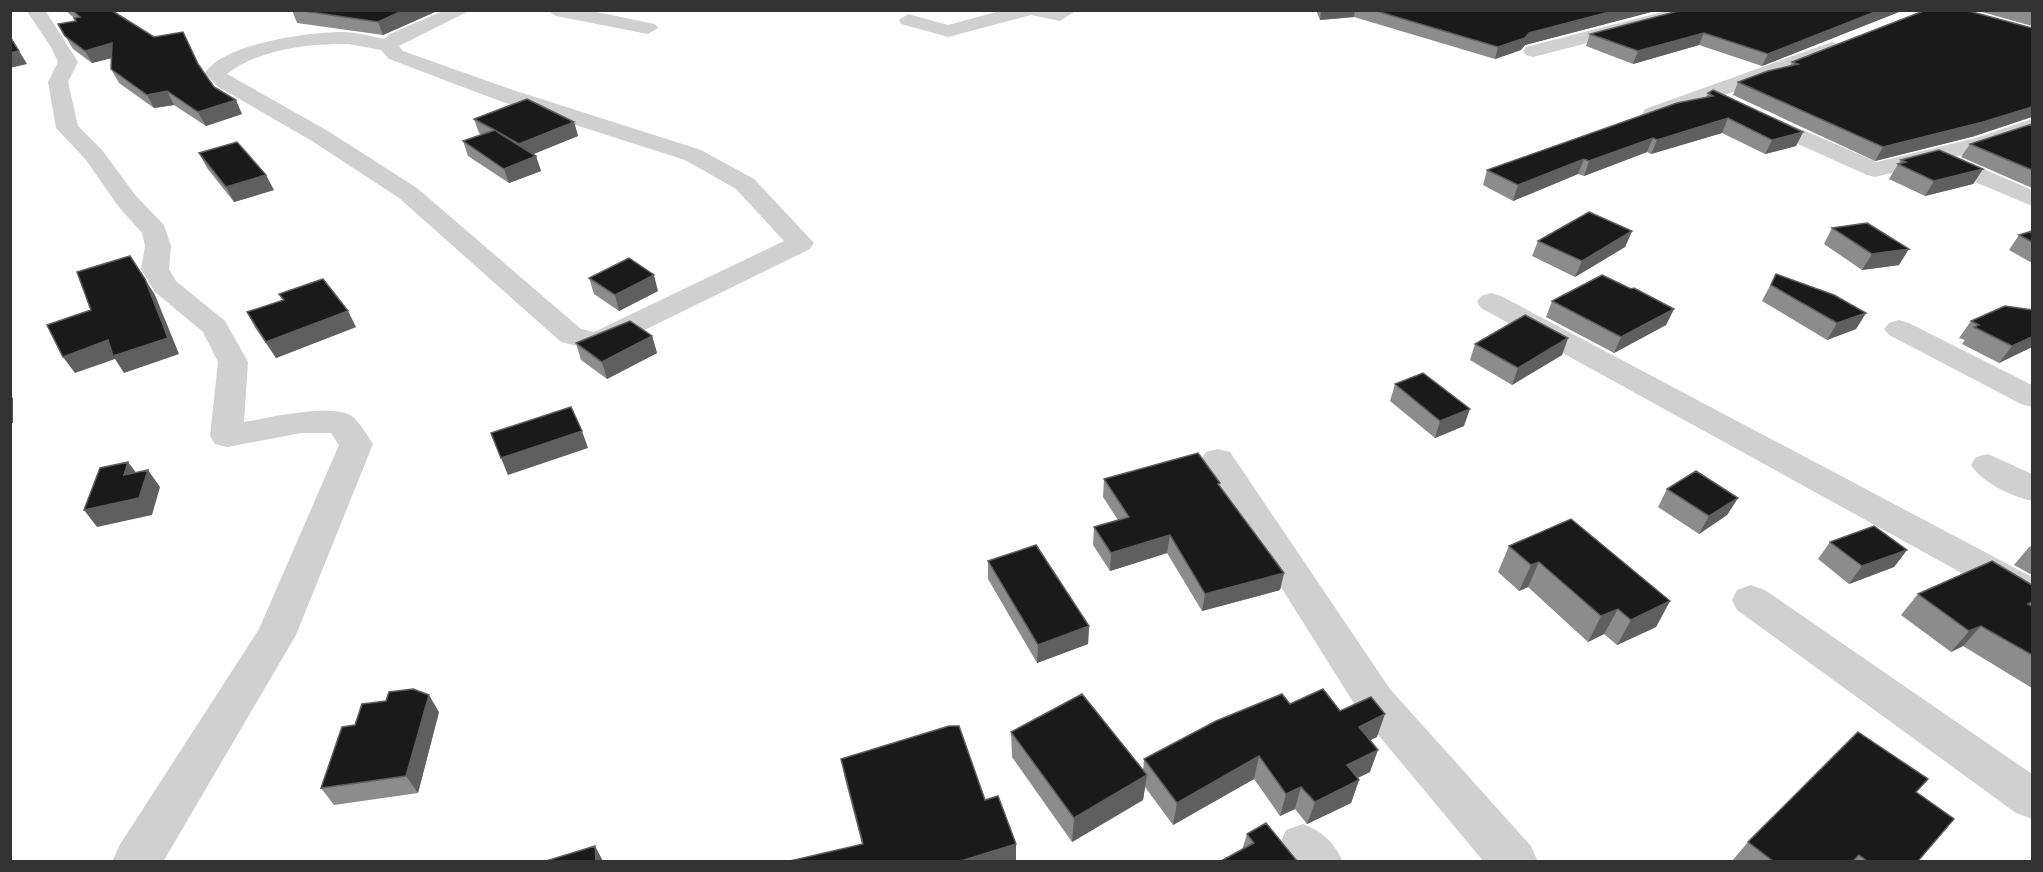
<svg xmlns="http://www.w3.org/2000/svg" width="2043" height="872" font-family="Overpass,sans-serif">
  <rect width="100%" height="100%" fill="#fff"/>
  <g fill="none" stroke-linecap="round" stroke-linejoin="round">
    <path fill="#d0d0d0" fill-rule="evenodd" d="M26,10H45L78,62L68,82L78,126L102,150L136,196L164,225L171,246L169,269L176,281L225,321L248,362L244,422C266,418 336,402 353,417C361,424 367,435 373,444L296,635L163,862H112L119,846L259,629L339,445L331,433H301L227,447L215,444L210,436L218,362L203,332L155,292L141,269L145,246L142,233L118,206L86,160L56,128L48,82L58,62L51,47Z
      M445,10H471L399,46L403,51L513,90L701,150L754,179L814,243L810,249L608,348L597,351L561,342L399,198L312,141L217,86L205,73C225,43 309,32 343,32C357,32 371,36 384,39L390,34ZM349,44L381,50L389,59L497,100L685,160L736,189L784,241L594,332L581,329L417,188L328,131L227,74C259,49 310,43 349,44Z
      M547,10H587L655,24L658,28L648,34L556,16Z
      M1004,10H1077L1060,21L1031,15L948,37L901,24L899,20L908,14L948,25Z
      M1670,10H1703L1701,14L1533,57L1526,55L1523,51L1526,47Z
      M1832,42L1839,44L1842,48L1839,52L1661,119H1645L1642,114L1645,109Z
      M1759,111L1877,162L1976,138L2032,119V133L1956,157L2032,190V206L1930,163L1875,177L1867,175L1751,123L1748,118L1751,113Z
      M1491,293L1501,296L2032,577V608L2018,604L1481,308L1477,302L1481,296Z
      M1899,320L1909,323L2032,385V407L2021,404L1889,335L1884,329L1889,323Z
      M1218,449L1230,452L1390,689L1531,846L1538,862H1484L1360,713L1201,460L1206,452Z
      M1988,454L2032,474V501C2013,497 1981,482 1971,465L1976,457Z
      M1751,585L1765,590L2032,774V819L2016,813L1737,610L1732,600L1737,590Z
      M1303,824C1323,832 1334,842 1343,862H1286L1279,846L1286,830Z"/>
  </g>
  <path fill="#8c8c8c" d="M65,10H111L154,37L183,32L200,67L214,87L242,114L206,126L174,105L154,108L119,83L111,69L112,58L92,63L73,49L58,24L75,21L74,18Z
    M292,10H435V12L383,35L297,23Z
    M1316,10H1659L1525,45L1521,50L1495,59L1354,17L1320,20Z
    M1904,10L1762,66L1699,45L1633,64L1586,46L1590,34Z
    M1975,10H2032V26Z
    M1792,62L1975,136L1875,161L1733,95L1738,82L1790,66Z
    M1708,93L1803,132L1796,146L1765,154L1722,133L1651,154L1647,152L1584,176L1578,174L1513,201L1483,185L1487,170L1706,97Z
    M474,119L574,122L578,136L533,154L536,156L541,171L509,183L468,156L463,141L482,135L479,133Z
    M2032,124V188L1961,157L1970,144Z
    M199,153L274,190L234,202L207,168Z
    M1901,160L1983,169L1973,184L1925,196L1889,179L1898,164L1899,163Z
    M1832,228L1899,265L1862,270L1824,244Z
    M1632,231L1625,247L1575,277L1532,256L1538,241Z
    M2032,231V263L2009,250L2019,235Z
    M1776,274L1866,313L1856,329L1827,340L1762,301Z
    M589,278L658,291L619,311L594,294Z
    M1631,289L1674,309L1666,325L1614,353L1546,317L1552,301Z
    M279,294L356,327L276,358L256,329L247,312L283,300Z
    M1971,321L2032,347L1999,363L1962,344L1965,340L1959,338Z
    M652,336L657,353L607,379L581,360L576,343Z
    M1568,338L1562,355L1512,385L1470,360L1475,344Z
    M1395,384L1464,426L1435,438L1390,401Z
    M1104,479L1220,487L1284,573L1280,590L1202,611L1167,553L1110,571L1093,545L1094,527L1118,520L1103,497Z
    M1667,489L1738,498L1727,515L1699,534L1658,507Z
    M1830,542L1907,550L1894,567L1849,584L1818,559Z
    M1509,546L1670,601L1656,627L1617,645L1604,634L1588,642L1528,587L1519,591L1498,572Z
    M2032,546V575L2014,565L2029,547Z
    M988,561L1089,626L1088,644L1037,663L988,579Z
    M2032,585V688L1963,646L1951,652L1901,615L1918,594Z
    M1290,704L1340,711L1377,737L1370,740V772L1357,778L1359,780L1351,803L1307,824L1295,809L1280,816L1254,779L1173,825L1145,787L1143,800L1072,842L1012,757L1011,732L1143,771L1144,759Z
    M439,712L418,793L334,805L321,788L355,725Z
    M841,759L985,800L862,844L845,779Z
    M1916,792L1918,861H1732L1748,842Z
    M1247,834L1297,861L1242,850Z"/>
  <path fill="#5f5f5f" d="M404,10H435V12L383,35L378,22Z
    M1321,10H1355L1354,17L1320,20Z
    M1617,10H1659L1525,45L1521,50L1495,59L1498,47L1529,33Z
    M1880,10H1904L1762,66L1768,54Z
    M1704,33L1699,45L1633,64L1638,51Z
    M10,36L27,64L10,68Z
    M112,43L119,56L92,63L85,51Z
    M167,91L174,105L154,108L147,95Z
    M236,100L242,114L206,126L198,112Z
    M2032,107V117L1975,136L1875,161L1883,147Z
    M1728,118L1722,133L1651,154L1657,140Z
    M574,122L578,136L524,158L519,144Z
    M1803,132L1796,146L1765,154L1772,140Z
    M1653,138L1647,152L1584,176L1589,161Z
    M536,156L541,171L509,183L504,169Z
    M1584,159L1578,174L1513,201L1518,185Z
    M1983,169L1973,184L1925,196L1934,181Z
    M266,175L274,190L234,202L226,187Z
    M1632,231L1625,247L1575,277L1582,261Z
    M1909,249L1899,265L1862,270L1872,254Z
    M654,275L658,291L619,311L615,295Z
    M145,279L155,295L179,354L124,373L115,359L75,373L63,357Z
    M1674,309L1666,325L1614,353L1621,337Z
    M348,311L356,327L276,358L266,342Z
    M1866,313L1856,329L1827,340L1837,323Z
    M652,336L657,353L607,379L602,362Z
    M2032,337V347L1999,363L2012,346Z
    M1568,338L1562,355L1512,385L1518,368Z
    M10,395L13,398V423L10,424Z
    M1470,409L1464,426L1435,438L1440,421Z
    M582,431L588,448L508,475L501,458Z
    M128,462L141,479L124,475Z
    M148,470L160,487L152,515L97,527L84,510Z
    M1738,498L1727,515L1699,534L1709,516Z
    M1170,535L1167,553L1110,571L1111,553Z
    M1907,550L1894,567L1849,584L1862,566Z
    M1539,562L1528,587L1519,591L1531,565Z
    M1284,573L1280,590L1202,611L1205,594Z
    M1670,601L1656,627L1617,645L1631,620Z
    M1618,609L1604,634L1588,642L1601,616Z
    M1089,626L1088,644L1037,663L1038,645Z
    M1981,626L1963,646L1951,652L1969,631Z
    M429,695L439,712L418,793L406,776Z
    M1385,714L1377,737L1351,749L1359,727Z
    M1378,750L1370,772L1339,787L1347,765Z
    M1259,756L1254,779L1173,825L1177,803Z
    M1147,775L1143,800L1072,842L1074,818Z
    M1359,780L1351,803L1307,824L1315,802Z
    M1301,787L1295,809L1280,816L1286,794Z
    M1016,844V861H961Z
    M595,846L603,861H596Z"/>
  <path fill="#1a1a1a" stroke="#5f5f5f" stroke-width="1.5" d="M72,10H111L154,37L183,32L198,64L214,87L236,100L198,112L167,91L147,95L111,69L112,43L85,51L65,36L58,24L76,21L74,18L80,17Z
    M297,10H404L378,22Z
    M1373,10H1617L1529,33L1525,38L1498,47Z
    M1682,10H1880L1768,54L1704,33L1638,51L1590,34Z
    M1926,10H1965L2032,28V107L1983,122L1883,147L1738,82L1768,71L1798,64L1792,62Z
    M10,37L19,51L10,53Z
    M1713,90L1803,132L1772,140L1728,118L1657,140L1653,138L1589,161L1584,159L1518,185L1487,170L1677,103L1713,96L1708,93Z
    M527,99L574,122L519,144L496,131L536,156L504,169L463,141L495,130L474,119Z
    M2032,124V170L1970,144Z
    M237,142L266,175L226,187L199,153Z
    M1939,150L1983,169L1934,181L1898,164L1906,162L1901,160Z
    M1589,212L1632,231L1582,261L1538,241Z
    M1867,223L1909,249L1872,254L1832,228Z
    M2032,231V242L2019,235Z
    M130,256L145,279L168,338L113,356L108,340L63,357L47,325L91,310L77,272Z
    M629,258L654,275L615,295L589,278Z
    M1776,274L1834,295L1866,313L1837,323L1771,285Z
    M1602,275L1631,289L1634,288L1674,309L1621,337L1552,301Z
    M323,279L348,311L266,342L247,312L284,300L279,294Z
    M2005,306L2032,310V337L2012,346L1974,327L1979,325L1971,321Z
    M1525,315L1568,338L1518,368L1475,344Z
    M630,321L652,336L602,362L576,343Z
    M1423,373L1470,409L1440,421L1395,384Z
    M571,407L582,431L501,458L491,433Z
    M1198,453L1220,483L1218,484L1284,573L1205,594L1170,535L1111,553L1094,527L1129,517L1104,479Z
    M128,462L124,475L148,470L139,498L84,510L100,468Z
    M1696,471L1738,498L1709,516L1667,489Z
    M1571,519L1670,601L1631,620L1618,609L1601,616L1539,562L1531,565L1509,546Z
    M1874,526L1907,550L1862,566L1830,542Z
    M1036,545L1089,626L1038,645L988,561Z
    M1992,561L2032,585V602L2028,604L2032,606V655L1981,626L1969,631L1918,594Z
    M413,689L429,695L406,776L321,788L342,727L355,725L362,704L386,701L389,692Z
    M1323,689L1340,711L1371,697L1385,714L1359,727L1378,750L1347,765L1359,780L1315,802L1301,787L1286,794L1259,756L1177,803L1144,759L1216,721L1282,694L1290,704Z
    M1082,694L1147,775L1074,818L1011,732Z
    M949,726H959L985,800L998,796L1016,844L961,861H790L863,844L841,759Z
    M1858,732L1928,779L1916,792L1954,819L1918,861H1867L1859,855L1853,861H1773L1748,842Z
    M1266,823L1297,861H1221L1254,843L1247,834Z
    M595,846L596,861H546Z"/>
  <rect width="2043" height="872" fill="none" stroke="#333333" stroke-width="24"/>
</svg>
